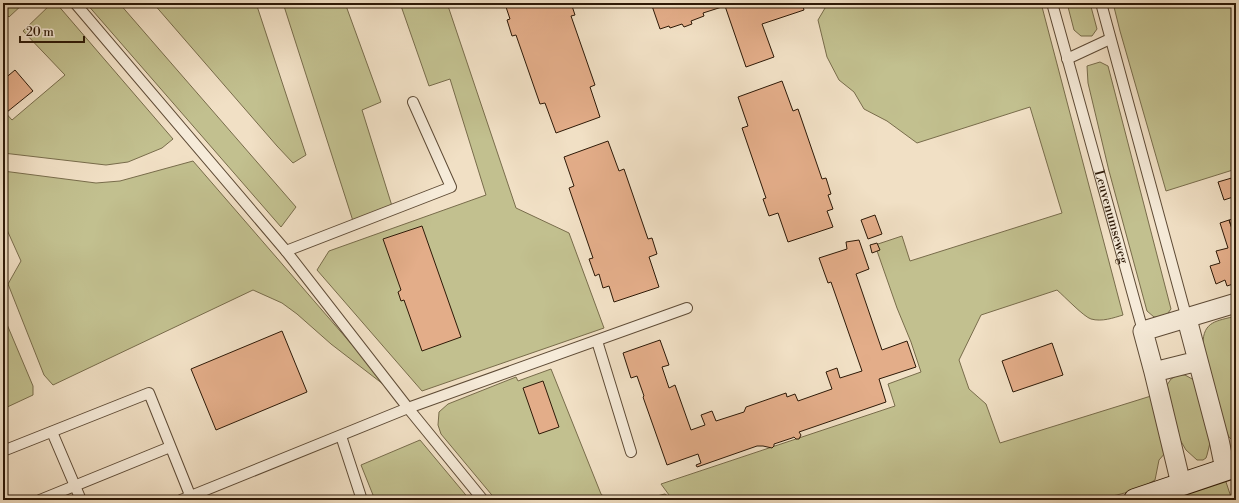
<svg xmlns="http://www.w3.org/2000/svg" width="1239" height="503" font-family="'Libre Bodoni',serif">
  <rect width="100%" height="100%" fill="#f1e0c5"/>
  <filter id="stains"><feTurbulence type="fractalNoise" baseFrequency=".005" numOctaves="4"/><feColorMatrix values="0 0 0 0 .2 0 0 0 0 .09 0 0 0 0 .02 0 0 0 .5 -.17"/></filter>
  <radialGradient id="worn" r=".72"><stop offset=".6" stop-color="#630" stop-opacity="0"/><stop offset="1" stop-color="#630" stop-opacity=".3"/></radialGradient>
  <path fill="#c2c08f" stroke="#786c4b" d="M3,3H24L9,17L3,11Z
    M52,3H56L173,139L162,148L128,162L106,165L3,153V110L12,120L65,75L23,31Z
    M86,3H119L296,207L281,227Z
    M153,3H256L306,155L293,163L277,146Z
    M283,3H345L381,102L362,110L392,206L353,221Z
    M400,3H447L516,208L569,233L604,328L422,391L317,270L329,251L486,195L450,79L429,86Z
    M828,3H1041L1123,315C1113,318 1102,322 1091,319C1084,317 1064,296 1057,290L981,315L959,360L969,389L986,404L1000,443L1151,396L1166,452L1159,460L1155,480C1136,492 1114,496 1092,500H640L665,494L672,499L661,484L895,406L888,384L921,372L911,342L897,308L875,245L902,236L910,261L1062,213L1030,107L917,143L887,121L864,109L854,92L839,80L827,57L818,20Z
    M1067,3H1090L1097,29L1092,36H1081L1074,30Z
    M1113,3H1236V169L1166,191L1120,31Z
    M1100,62L1108,66L1171,309L1165,317H1154L1147,311L1109,171L1088,83L1087,66Z
    M193,161L392,391L331,344L297,314L282,303L253,290L53,385L44,375L8,284L21,261L3,221V171L96,183L120,181Z
    M3,315L33,386V395L3,409Z
    M1236,316V444L1229,437L1226,431L1203,344C1203,321 1217,321 1236,316Z
    M551,369L601,494L608,500H496L441,434L438,425L439,412L448,404L516,377L518,381Z
    M1178,375H1185L1194,380L1211,439L1207,455L1206,458L1203,460H1197L1186,450L1179,438L1167,385L1171,379Z
    M420,440L470,500H375L361,465Z
    M1225,479L1232,500H1190L1188,491Z"/>
  <path fill="#e3ad89" stroke="#2d1907" d="M510,3H571L575,15L571,16L595,85L590,87L600,117L556,133L545,103L540,104L516,35L512,36L507,20L510,19L505,4Z
    M651,3H802L804,10L762,24L774,57L746,67L725,6L703,13L704,16L691,21L692,24L684,27L682,24L670,28L669,26L660,29Z
    M15,70L33,91L7,112L3,107V80Z
    M782,81L793,111L798,109L822,179L826,178L831,194L828,195L833,209L827,211L833,227L788,242L778,213L769,216L763,199L766,198L742,128L748,126L738,97Z
    M608,141L619,171L624,169L648,239L652,238L657,254L649,257L659,287L614,302L609,286L603,288L599,274L595,276L589,259L593,258L569,188L574,186L564,157Z
    M1235,177L1236,196L1224,200L1218,182Z
    M875,215L882,234L868,239L861,220Z
    M1236,218V240L1229,220Z
    M1229,220L1236,240V283L1227,286L1225,280L1216,284L1210,266L1220,263L1216,251L1228,248L1220,223Z
    M422,226L461,337L422,351L404,300L401,301L398,292L401,290L383,239Z
    M859,240L869,269L856,274L882,350L907,341L916,367L879,379L886,402L799,432L801,435L799,439H796L794,437L792,438L774,444V446L772,448L763,446H757L697,467L696,465L701,463L698,454L667,465L643,397L644,396L637,376L631,378L623,353L660,340L669,365L662,367L669,388L675,385L691,430L705,425L701,415L712,411L716,421L744,412L746,407L786,393L787,397L795,394L798,401L832,389L826,372L837,368L840,378L862,371L831,282L828,283L819,258L847,249L846,242Z
    M877,243L880,250L872,253L870,245Z
    M282,331L307,392L216,430L191,369Z
    M1052,343L1063,375L1013,392L1002,361Z
    M543,381L559,427L539,434L523,388Z"/>
  <g fill="none" stroke-linecap="round" stroke-linejoin="round">
    <defs>
      <g id="lane">
        <path d="M75,3L286,251L408,408L483,500"/>
        <path id="s1" d="M1052,3L1143,331"/>
        <path d="M1101,3L1187,319"/>
        <path d="M1067,59L1110,39"/>
        <path d="M286,251L451,187L413,102"/>
        <path d="M597,341L631,452"/>
        <path d="M52,432L81,500"/>
        <path d="M341,436L362,500"/>
        <path d="M3,451L149,393L192,500"/>
        <path d="M40,500L170,447"/>
        <path d="M181,500L408,408L687,308"/>
      </g>
      <path id="street" d="M1187,319L1219,440L1225,469
        M1154,372L1198,361
        M1181,484L1154,372L1143,331L1236,303"/>
      <path id="secondary" d="M1135,500L1236,466"/>
    </defs>
    <use href="#lane" stroke="#5e4b36" stroke-width="12"/>
    <use href="#street" stroke="#5e4b36" stroke-width="21"/>
    <use href="#secondary" stroke="#2d1907" stroke-width="24"/>
    <use href="#lane" stroke="#f6ebd9" stroke-width="10"/>
    <use href="#street" stroke="#f6ebd9" stroke-width="19"/>
    <use href="#secondary" stroke="#f6ebd9" stroke-width="22"/>
  </g>
  <g text-anchor="middle" dominant-baseline="central" stroke-width="3.5" stroke-linejoin="round" paint-order="stroke">
    <g font-size="13" fill="#2d1907" stroke="#f6ebd9">
      <text stroke="none"><textPath href="#s1" startOffset="222">Leuvenumseweg</textPath></text>
    </g>
  </g>
  <rect width="1239" height="503" fill="none" stroke="#f1e0c5" stroke-width="16"/>
  <rect x="4" y="4" width="1231" height="495" fill="none" stroke="#2d1907" stroke-width="2"/>
  <rect x="8" y="8" width="1223" height="487" fill="none" stroke="#2d1907"/>
  <path d="M20 36v6h64v-6" fill="none" stroke="#2d1907" stroke-width="2"/>
  <text x="26" y="36" font-size="12" fill="#2d1907" stroke="#f6ebd9" stroke-width="3" paint-order="stroke">20 m</text>
  <rect width="100%" height="100%" filter="url(#stains)"/>
  <rect width="100%" height="100%" fill="url(#worn)"/>
</svg>
